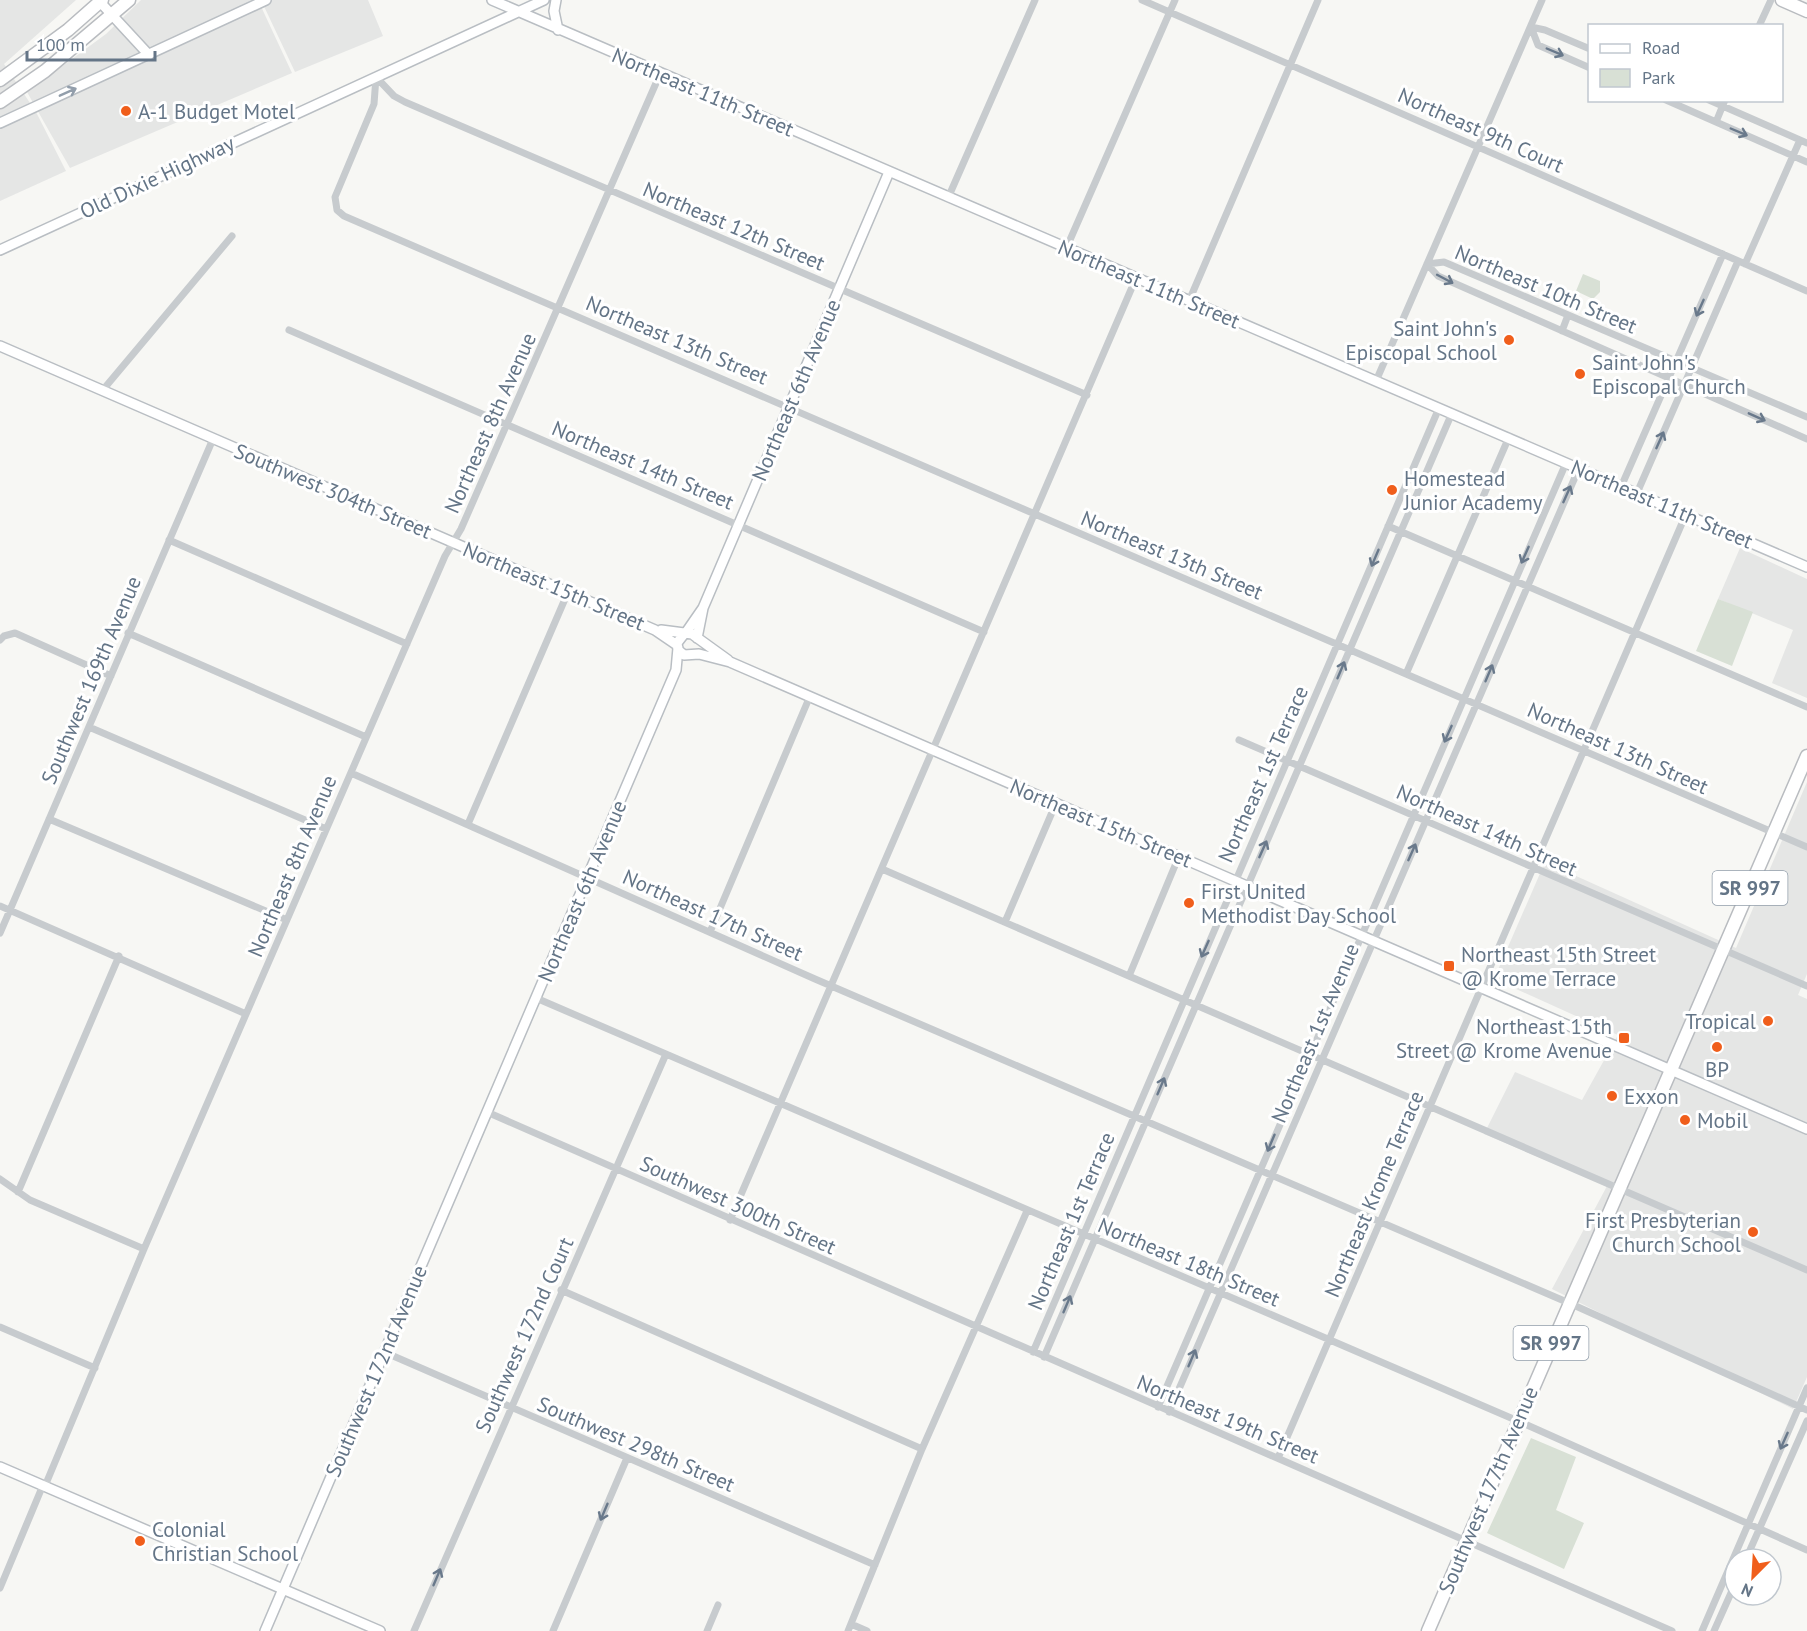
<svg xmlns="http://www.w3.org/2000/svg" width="1807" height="1631" font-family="'PT Sans',sans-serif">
  <rect width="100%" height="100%" fill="#f7f7f4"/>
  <path fill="#e5e6e5" d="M0,0H76L4,64L36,112L66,171L0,201Z
    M141,0H258L292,73L70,168L27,92L106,34Z
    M261,0H368L383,36L295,72Z
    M1740,548L1807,579V698L1772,683L1793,630L1718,599Z
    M1807,782V974L1798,995L1807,999V1377L1793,1409L1552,1289L1607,1186L1484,1134L1515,1072L1582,1100L1618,1035L1494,979L1545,862L1736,948Z"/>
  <path fill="#d8e0d5" d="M1583,274L1600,281V292L1593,299L1576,291Z
    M1718,599L1753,612L1732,666L1696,651Z
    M1531,1438L1576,1457L1556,1510L1584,1523L1564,1569L1487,1533Z"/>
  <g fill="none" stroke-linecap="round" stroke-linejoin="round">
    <defs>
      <path id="secondary" d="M492,0L1807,567
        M556,0L554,11L558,30
        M100,2L149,55
        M0,123L266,0
        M0,250L544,0
        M0,346L655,630L677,645
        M661,630L692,634L728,660
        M684,634L677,643L678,650L684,655L699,654L730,662L1807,1129
        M685,634L703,608
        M697,638L703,608L889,172
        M0,1467L380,1631
        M265,1631L676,670L678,648"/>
      <path id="highway" d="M1782,0L1807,11
        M0,80L68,30L102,0
        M0,102L45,71L129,0
        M1428,1631L1807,756"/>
    </defs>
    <use href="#secondary" stroke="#b9bec3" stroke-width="12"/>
    <use href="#highway" stroke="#b9bcc0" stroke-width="15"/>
    <path stroke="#c7cbce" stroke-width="7" d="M1142,0L1807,291
      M1759,26L1771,0
      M1531,27L1538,45L1590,68
      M1531,27L1545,30L1590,49
      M376,77L374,104L335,197L337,210L344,216L1807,847
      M376,77L394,96L405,102L1087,395
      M1666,100L1807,162
      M1709,100L1807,143
      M1716,122L1725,100
      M948,198L1035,0
      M1066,249L1175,0
      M1745,264L1800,140
      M1189,301L1318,0
      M289,330L984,632
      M1562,331L1568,315
      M1376,381L1542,0
      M102,391L232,236
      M1807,417L1444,262L1427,264L1438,276L1807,439
      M1621,487L1723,254
      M1637,493L1738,261
      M1388,526L1807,707
      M169,540L407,644
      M128,633L366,737
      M0,640L4,636L15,633L111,676
      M1406,674L1509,437
      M89,727L326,829
      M1239,740L1807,986
      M351,773L815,979L1569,1303L1807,1410
      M49,819L287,920
      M468,824L568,592
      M882,869L1807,1270
      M0,906L246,1014
      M1005,922L1056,803
      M710,932L810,696
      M0,933L213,439
      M1129,976L1179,856
      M536,998L1518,1421L1807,1550
      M487,1112L1672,1631
      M0,1179L30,1200L144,1249
      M18,1192L119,956
      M730,1220L1136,278
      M561,1290L922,1449
      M0,1327L95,1368
      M384,1352L875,1565
      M1033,1352L1439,408
      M1044,1357L1452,413
      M1158,1407L1566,463
      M1169,1412L1579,468
      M1278,1458L1686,514
      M45,1486L144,1249L445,556L461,529L660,74
      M1746,1559L1807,1421
      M0,1588L43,1485
      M851,1624L867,1631
      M414,1631L666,1054
      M553,1631L627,1458
      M707,1631L718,1605
      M848,1631L922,1449L1027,1211
      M1702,1631L1807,1388
      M1714,1631L1735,1584"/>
    <use href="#secondary" stroke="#fff" stroke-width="9"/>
    <use href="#highway" stroke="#fff" stroke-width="12"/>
  </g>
  <defs><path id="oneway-shaft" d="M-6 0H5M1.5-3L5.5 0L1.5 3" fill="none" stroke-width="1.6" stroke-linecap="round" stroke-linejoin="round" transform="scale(1.5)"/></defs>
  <g stroke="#69798b">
    <use href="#oneway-shaft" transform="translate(1555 52) rotate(23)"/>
    <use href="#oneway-shaft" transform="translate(1739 132) rotate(23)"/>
    <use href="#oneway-shaft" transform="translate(1445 279) rotate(28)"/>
    <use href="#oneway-shaft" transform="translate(1700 308) rotate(114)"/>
    <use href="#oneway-shaft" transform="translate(1757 417) rotate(24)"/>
    <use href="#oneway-shaft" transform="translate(1660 440) rotate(-66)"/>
    <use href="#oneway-shaft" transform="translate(1567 494) rotate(-66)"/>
    <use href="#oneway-shaft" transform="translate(1525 555) rotate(114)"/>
    <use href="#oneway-shaft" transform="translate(1375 558) rotate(113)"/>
    <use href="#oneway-shaft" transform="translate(1341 670) rotate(-67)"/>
    <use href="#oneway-shaft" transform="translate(1489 673) rotate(-67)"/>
    <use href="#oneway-shaft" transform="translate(1448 734) rotate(114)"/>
    <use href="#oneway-shaft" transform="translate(1263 849) rotate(-66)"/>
    <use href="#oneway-shaft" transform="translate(1412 852) rotate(-66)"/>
    <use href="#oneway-shaft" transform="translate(1205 949) rotate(114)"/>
    <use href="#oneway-shaft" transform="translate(1161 1086) rotate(-67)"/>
    <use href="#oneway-shaft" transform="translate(1271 1143) rotate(113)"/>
    <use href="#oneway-shaft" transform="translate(1067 1304) rotate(-67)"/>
    <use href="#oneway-shaft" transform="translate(1192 1358) rotate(-67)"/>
    <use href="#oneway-shaft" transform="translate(1784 1441) rotate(114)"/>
    <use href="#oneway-shaft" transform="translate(604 1512) rotate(113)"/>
    <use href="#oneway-shaft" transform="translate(437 1577) rotate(-67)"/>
  </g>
  <use stroke="#929eab" href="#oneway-shaft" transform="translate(68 92) rotate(-24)"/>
  <g fill="#f05e1b" stroke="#fff" stroke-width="2">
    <circle cx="126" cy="111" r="6"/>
    <circle cx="1509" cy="340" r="6"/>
    <circle cx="1580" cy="374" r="6"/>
    <circle cx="1392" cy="490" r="6"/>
    <circle cx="1189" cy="903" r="6"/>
    <rect x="1443" y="960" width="12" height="12" rx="3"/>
    <circle cx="1768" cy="1021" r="6"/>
    <rect x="1618" y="1032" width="12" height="12" rx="3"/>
    <circle cx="1717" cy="1047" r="6"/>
    <circle cx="1612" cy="1096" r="6"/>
    <circle cx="1685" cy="1120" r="6"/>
    <circle cx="1753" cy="1232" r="6"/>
    <circle cx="140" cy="1541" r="6"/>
  </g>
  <g text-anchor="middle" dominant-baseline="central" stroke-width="6" stroke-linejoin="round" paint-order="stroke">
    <g fill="#fff" stroke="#929eab" stroke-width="1.5">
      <rect x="1712.5" y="871" width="75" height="34" rx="4.5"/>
      <rect x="1513.5" y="1326" width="75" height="34" rx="4.5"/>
    </g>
    <g font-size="20" font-weight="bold" fill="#647587">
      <text x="1750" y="888">SR 997</text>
      <text x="1551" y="1343">SR 997</text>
    </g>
    <g font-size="21" fill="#647587" stroke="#fff">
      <text transform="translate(703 92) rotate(23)">Northeast 11th Street</text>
      <text transform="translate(1481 130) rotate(24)">Northeast 9th Court</text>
      <text transform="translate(157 177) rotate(-25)">Old Dixie Highway</text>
      <text transform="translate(734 226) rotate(23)">Northeast 12th Street</text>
      <text transform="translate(1149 284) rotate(23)">Northeast 11th Street</text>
      <text transform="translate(1546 289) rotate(23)">Northeast 10th Street</text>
      <text transform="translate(677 340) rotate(23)">Northeast 13th Street</text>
      <text transform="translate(796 390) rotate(-67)">Northeast 6th Avenue</text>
      <text transform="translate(490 423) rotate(-66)">Northeast 8th Avenue</text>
      <text transform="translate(643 465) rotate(23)">Northeast 14th Street</text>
      <text transform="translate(333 491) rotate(23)">Southwest 304th Street</text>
      <text transform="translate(1662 504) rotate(23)">Northeast 11th Street</text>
      <text transform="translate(1172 555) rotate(23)">Northeast 13th Street</text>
      <text transform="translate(554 586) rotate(23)">Northeast 15th Street</text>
      <text transform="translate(91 680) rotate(-67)">Southwest 169th Avenue</text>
      <text transform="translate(1618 748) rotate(24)">Northeast 13th Street</text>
      <text transform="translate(1263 774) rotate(-66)">Northeast 1st Terrace</text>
      <text transform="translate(1101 823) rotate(23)">Northeast 15th Street</text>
      <text transform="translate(1487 830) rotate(24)">Northeast 14th Street</text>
      <text transform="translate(292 866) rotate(-67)">Northeast 8th Avenue</text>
      <text transform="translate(582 891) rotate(-67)">Northeast 6th Avenue</text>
      <text transform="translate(713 915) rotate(24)">Northeast 17th Street</text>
      <text transform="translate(1315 1033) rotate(-67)">Northeast 1st Avenue</text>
      <text transform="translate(1374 1194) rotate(-67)">Northeast Krome Terrace</text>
      <text transform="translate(738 1205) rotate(24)">Southwest 300th Street</text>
      <text transform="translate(1071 1221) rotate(-67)">Northeast 1st Terrace</text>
      <text transform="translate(1189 1262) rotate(23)">Northeast 18th Street</text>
      <text transform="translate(524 1335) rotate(-66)">Southwest 172nd Court</text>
      <text transform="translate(376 1371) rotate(-67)">Southwest 172nd Avenue</text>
      <text transform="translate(1228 1419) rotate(23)">Northeast 19th Street</text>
      <text transform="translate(636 1444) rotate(23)">Southwest 298th Street</text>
      <text transform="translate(1488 1490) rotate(-67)">Southwest 177th Avenue</text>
    </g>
    <g font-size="21" fill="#647587" stroke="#fff" text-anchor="start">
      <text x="138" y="111">A-1 Budget Motel</text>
      <text x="1497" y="328" text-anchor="end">Saint John's<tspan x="1497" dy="24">Episcopal School</tspan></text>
      <text x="1592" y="362">Saint John's<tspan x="1592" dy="24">Episcopal Church</tspan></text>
      <text x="1404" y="478">Homestead<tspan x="1404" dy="24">Junior Academy</tspan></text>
      <text x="1201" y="891">First United<tspan x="1201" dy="24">Methodist Day School</tspan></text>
      <text x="1461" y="954">Northeast 15th Street<tspan x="1461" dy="24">@ Krome Terrace</tspan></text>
      <text x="1756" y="1021" text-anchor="end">Tropical</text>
      <text x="1612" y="1026" text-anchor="end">Northeast 15th<tspan x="1612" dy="24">Street @ Krome Avenue</tspan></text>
      <text x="1717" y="1069" text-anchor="middle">BP</text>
      <text x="1624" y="1096">Exxon</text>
      <text x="1697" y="1120">Mobil</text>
      <text x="1741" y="1220" text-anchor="end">First Presbyterian<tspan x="1741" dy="24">Church School</tspan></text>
      <text x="152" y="1529">Colonial<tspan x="152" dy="24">Christian School</tspan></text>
    </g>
  </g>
  <rect x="1588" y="24" width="195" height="78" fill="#ffffff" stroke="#c1c8cf" stroke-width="1.5"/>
  <rect x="1600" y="44" width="30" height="9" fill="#ffffff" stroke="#c1c8cf" stroke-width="1.5"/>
  <text x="1642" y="54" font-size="18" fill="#647587">Road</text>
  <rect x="1600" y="69" width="30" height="18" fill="#d8e0d5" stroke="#c1c8cf" stroke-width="1.5"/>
  <text x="1642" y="84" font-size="18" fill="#647587">Park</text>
  <g transform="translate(1753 1577) rotate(204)"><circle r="28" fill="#ffffff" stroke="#c1c8cf" stroke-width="1.5"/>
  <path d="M0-4.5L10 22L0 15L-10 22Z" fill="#f05e1b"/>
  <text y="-9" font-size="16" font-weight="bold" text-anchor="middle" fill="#647587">N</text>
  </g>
  <path d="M27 51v9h128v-9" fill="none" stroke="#647587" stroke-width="3"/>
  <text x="36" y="51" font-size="18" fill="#647587" stroke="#ffffff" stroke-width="4.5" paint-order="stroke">100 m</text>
</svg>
